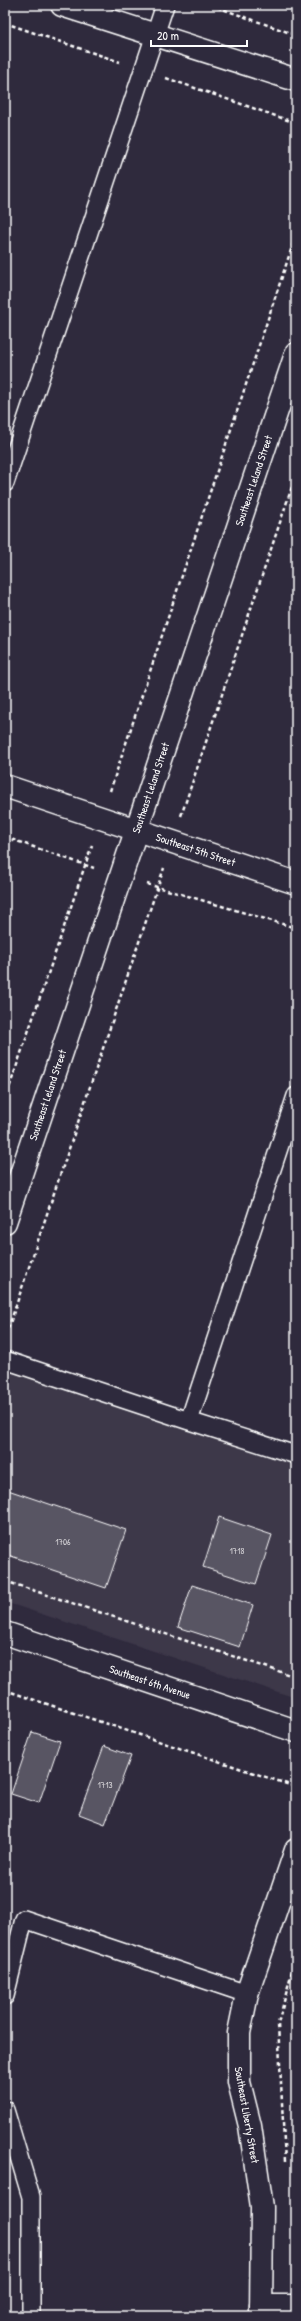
<svg xmlns="http://www.w3.org/2000/svg" width="301" height="2321" font-family="'Patrick Hand',sans-serif">
  <rect width="100%" height="100%" fill="#2f2a3d"/>
  <filter id="ink" filterUnits="userSpaceOnUse"><feTurbulence type="fractalNoise" baseFrequency=".025" numOctaves="2"/><feDisplacementMap in="SourceGraphic" scale="8" xChannelSelector="R" yChannelSelector="G"/><feConvolveMatrix kernelMatrix="1 2 1 2 8 2 1 2 1" color-interpolation-filters="sRGB"/></filter>
  <g filter="url(#ink)">
    <path fill="#3c3749" d="M5,1352L296,1449V1698L5,1602Z"/>
    <path fill="#595564" stroke="#fff" d="M5,1489L126,1530L106,1588L5,1554Z
      M219,1517L272,1535L256,1584L203,1567Z
      M192,1585L253,1605L240,1647L178,1627Z
      M32,1732L60,1741L39,1803L11,1794Z
      M104,1746L131,1756L105,1824L79,1814Z"/>
    <g fill="none" stroke-linecap="round" stroke-linejoin="round">
      <defs>
        <path id="service" d="M5,483L165,5
          M5,1360L189,1421L296,1096
          M189,1421L296,1455
          M5,1996L24,1919L247,1994
          M5,2110L31,2197V2316"/>
        <g id="minor">
          <path id="s1" d="M5,786L296,883"/>
          <path id="s2" d="M5,1222L296,354"/>
          <path d="M261,2306H296"/>
          <path d="M261,2316L262,2207L250,2126L239,2082V2033L247,1994L296,1850"/>
        </g>
        <path id="tertiary" d="M62,5L296,80"/>
        <g id="primary">
          <path id="s3" d="M5,1633L296,1731"/>
        </g>
      </defs>
      <use href="#service" stroke="#fff" stroke-width="20"/>
      <use href="#minor" stroke="#fff" stroke-width="25"/>
      <use href="#tertiary" stroke="#fff" stroke-width="25"/>
      <use href="#primary" stroke="#fff" stroke-width="25"/>
      <path stroke="#fff" stroke-width="2.5" stroke-dasharray="4 3" stroke-linecap="butt" d="M211,5L296,35
        M5,23L120,62
        M166,78L296,123
        M110,791L296,235
        M181,816L296,475
        M5,837L94,868
        M147,884L296,928
        M5,1100L92,845
        M6,1335L164,868
        M5,1581L296,1677
        M5,1690L296,1787
        M285,2162L278,2024L296,1956"/>
      <use href="#service" stroke="#2f2a3d" stroke-width="17"/>
      <use href="#minor" stroke="#2f2a3d" stroke-width="22"/>
      <use href="#tertiary" stroke="#2f2a3d" stroke-width="22"/>
      <use href="#primary" stroke="#2f2a3d" stroke-width="22"/>
    </g>
  </g>
  <g text-anchor="middle" dominant-baseline="central" stroke-width="3" stroke-linejoin="round" paint-order="stroke">
    <g font-size="9" fill="#d6d4d8">
      <text x="63" y="1542">1706</text>
      <text x="237" y="1551">1718</text>
      <text x="105" y="1785">1713</text>
    </g>
    <g font-size="11" fill="#fff" stroke="#2f2a3d">
      <text stroke="none"><textPath href="#s2" startOffset="782">Southeast Leland Street</textPath></text>
      <text stroke="none"><textPath href="#s2" startOffset="458">Southeast Leland Street</textPath></text>
      <text stroke="none"><textPath href="#s1" startOffset="201">Southeast 5th Street</textPath></text>
      <text stroke="none"><textPath href="#s2" startOffset="134">Southeast Leland Street</textPath></text>
      <text stroke="none"><textPath href="#s3" startOffset="153">Southeast 6th Avenue</textPath></text>
      <text transform="translate(247 2115) rotate(80)">Southeast Liberty Street</text>
    </g>
  </g>
  <rect width="301" height="2321" fill="none" stroke="#2f2a3d" stroke-width="20"/>
  <rect x="10" y="10" width="281" height="2301" fill="none" stroke="#fff" stroke-width="1.5" filter="url(#ink)"/>
  <path d="M151 40v6h96v-6" fill="none" stroke="#ffffff" stroke-width="2"/>
  <text x="157" y="40" font-size="12" fill="#ffffff" stroke="#2f2a3d" stroke-width="3" paint-order="stroke">20 m</text>
</svg>
